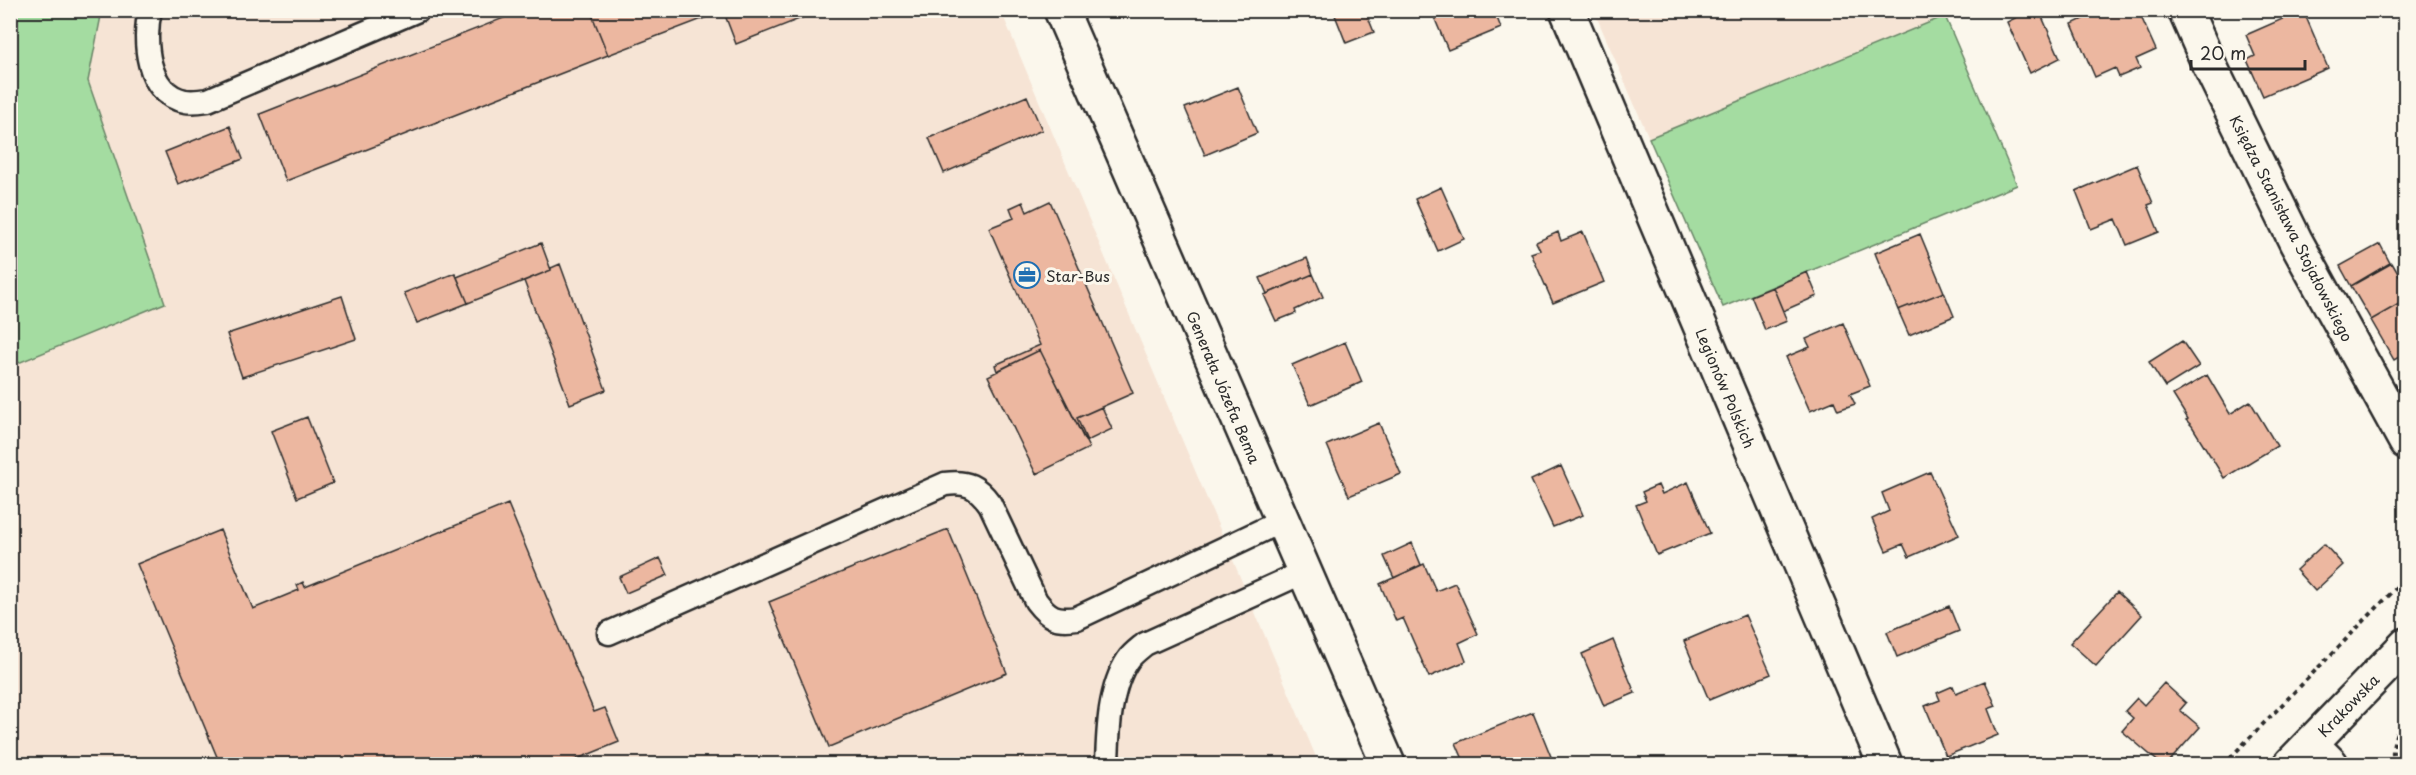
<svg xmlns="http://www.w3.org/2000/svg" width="2416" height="775" font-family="'Playpen Sans',sans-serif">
  <rect width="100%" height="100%" fill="#fbf7ec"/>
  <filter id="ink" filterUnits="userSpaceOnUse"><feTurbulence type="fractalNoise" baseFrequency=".0167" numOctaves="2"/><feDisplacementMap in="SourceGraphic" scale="12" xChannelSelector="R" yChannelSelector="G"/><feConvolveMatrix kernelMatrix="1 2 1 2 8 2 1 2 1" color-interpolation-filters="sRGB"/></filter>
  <g filter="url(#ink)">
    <path fill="#f6e4d5" d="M102,10L1001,11L1319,764H11V366L165,303L88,81Z
      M1943,10L1945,16L1649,138L1594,11Z"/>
    <path fill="#a4dca1" stroke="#688466" stroke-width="1.5" d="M11,10L102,11L88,81L165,303L11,366Z
      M1945,16L2017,185L1723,307L1649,138Z"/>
    <path fill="#ecb7a0" stroke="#2b2b2b" stroke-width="1.5" d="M524,10H590L608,55L286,181L260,114Z
      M590,10H723V11L608,55Z
      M723,10H822L736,44Z
      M1333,10H1365L1374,32L1346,43Z
      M1431,10H1494L1501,28L1448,50Z
      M2031,10H2039L2060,58L2030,73L2007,22Z
      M2102,10H2138L2156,50L2136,59L2140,68L2119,77L2115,68L2095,77L2072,24Z
      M2303,10L2328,68L2263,96L2247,60L2255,56L2246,35Z
      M1238,87L1257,133L1205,155L1185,108Z
      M1027,96L1042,130L944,173L929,138Z
      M230,126L243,159L178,184L165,152Z
      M2137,165L2153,203L2148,205L2159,232L2127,245L2116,219L2091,229L2076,191Z
      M1441,187L1464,239L1438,251L1415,199Z
      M1050,201L1133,393L1077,418L1087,441H1085L1040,350L997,371L995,365L1040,345L989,228L1014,218L1010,208L1023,202L1027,212Z
      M1558,232L1561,241L1583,232L1604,282L1553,303L1531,253L1540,250L1536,242Z
      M1920,234L1944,292L1898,310L1875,253Z
      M541,243L551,270L468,303L457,277Z
      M2380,244L2390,263L2351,286L2340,266Z
      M1307,258L1313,274L1267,294L1260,278Z
      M2392,263L2406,287V300L2371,320L2351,286Z
      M560,264L606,390L570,404L524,281L551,270V268Z
      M1807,272L1817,296L1783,311L1773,287Z
      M455,273L468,303L417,323L404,293Z
      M1313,274L1323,297L1295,310L1296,313L1276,321L1264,295Z
      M1773,287L1787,321L1765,330L1751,296Z
      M1944,292L1954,316L1909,335L1898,310Z
      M342,296L356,339L242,377L227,334Z
      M2406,300V353L2394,360L2371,320Z
      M1843,323L1870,386L1850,394L1855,404L1838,410L1834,401L1810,411L1786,357L1810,347L1806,339Z
      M2182,341L2199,366L2165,387L2149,362Z
      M1345,342L1362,382L1310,405L1292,365Z
      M1040,350L1089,448L1036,474L988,376Z
      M2207,375L2230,414L2250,401L2277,446L2224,478L2192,426L2186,420L2188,419L2173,395Z
      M1102,407L1112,429L1087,441L1077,418Z
      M307,417L333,483L297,498L271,431Z
      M1379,423L1401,474L1349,496L1327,445Z
      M1561,466L1583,515L1553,527L1531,480Z
      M1930,472L1959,535L1909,557L1903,544L1886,551L1872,519L1889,511L1882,493Z
      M1688,482L1710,533L1657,555L1636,505L1646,501L1642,492L1658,485L1662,494Z
      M508,504L594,712L605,708L619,742L565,764H220L137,564L220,530L253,609L299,590L297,585L303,582L305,587Z
      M948,529L1007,673L829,747L769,602Z
      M1412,543L1421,565L1394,578L1384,556Z
      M2324,544L2343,565L2315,591L2296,570Z
      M660,558L668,575L626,593L619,577Z
      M1424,564L1436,591L1455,583L1478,634L1459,643L1466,661L1429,677L1403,618L1396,621L1380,584Z
      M2117,592L2142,615L2096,666L2070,643Z
      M1949,606L1959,631L1897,657L1887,632Z
      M1745,615L1771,674L1709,700L1684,641Z
      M1613,640L1635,693L1604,706L1582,654Z
      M1985,681L1996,706L1988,709L1998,735L1946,756L1925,706L1940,700L1937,693L1953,686L1956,693Z
      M2164,683L2186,703L2180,710L2200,727L2167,764H2161L2122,731L2133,718L2125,711L2137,698L2144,705Z
      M1533,712L1554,764H1465L1456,743Z"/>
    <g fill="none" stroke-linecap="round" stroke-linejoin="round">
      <defs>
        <path id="service" d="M150,10C143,40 146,94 185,101C192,102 201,101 208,100L418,10
          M609,633L945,484C967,481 977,486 990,504L1036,601C1049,618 1056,621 1077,618L1282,521
          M1107,764C1108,732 1109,688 1128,660C1132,654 1139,649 1145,644L1304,572"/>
        <path id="minor" d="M1061,10L1388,764
          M1567,10L1885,764
          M2185,10L2207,60L2296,242L2406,442"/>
        <path id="tertiary" d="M2311,744L2331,764"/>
        <path id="secondary" d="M2291,764L2406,645"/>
      </defs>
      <use href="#service" stroke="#2b2b2b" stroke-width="27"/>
      <use href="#minor" stroke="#2b2b2b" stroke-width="38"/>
      <use href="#tertiary" stroke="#2b2b2b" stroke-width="38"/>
      <use href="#secondary" stroke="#2b2b2b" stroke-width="38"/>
      <path stroke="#2b2b2b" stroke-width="4" stroke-dasharray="4.5 4.5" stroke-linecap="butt" d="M2224,764L2406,578
        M2394,764C2391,749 2394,731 2406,719"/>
      <use href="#service" stroke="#fbf7ec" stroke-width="22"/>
      <use href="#minor" stroke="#fbf7ec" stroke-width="33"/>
      <use href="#tertiary" stroke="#fbf7ec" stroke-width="33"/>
      <use href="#secondary" stroke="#fbf7ec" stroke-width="33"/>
    </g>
  </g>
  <defs>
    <symbol id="office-ring" viewBox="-11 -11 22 22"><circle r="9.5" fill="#fbf7ec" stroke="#1f6fb2" stroke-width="1.5"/><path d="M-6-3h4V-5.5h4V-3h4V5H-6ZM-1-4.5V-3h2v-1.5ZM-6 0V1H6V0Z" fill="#1f6fb2"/></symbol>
  </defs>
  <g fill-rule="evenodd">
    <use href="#office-ring" x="1012" y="260" width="30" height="30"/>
  </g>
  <g text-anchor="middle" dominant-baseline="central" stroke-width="6" stroke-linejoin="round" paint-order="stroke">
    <g font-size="15" fill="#2b2b2b" stroke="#fbf7ec">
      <text transform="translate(2292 228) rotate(63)">Księdza Stanisława Stojałowskiego</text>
      <text transform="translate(1224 387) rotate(67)">Generała Józefa Bema</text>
      <text transform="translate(1726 388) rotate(67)">Legionów Polskich</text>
      <text transform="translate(2348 705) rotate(-46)">Krakowska</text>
    </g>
    <g font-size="15" fill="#2b2b2b" stroke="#fbf7ec" text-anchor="start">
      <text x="1046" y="275">Star-Bus</text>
    </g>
  </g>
  <rect width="2416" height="775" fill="none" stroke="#fbf7ec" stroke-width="36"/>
  <rect x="18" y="18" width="2380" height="739" fill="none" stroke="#2b2b2b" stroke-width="2" filter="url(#ink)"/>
  <path d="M2191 60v9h114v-9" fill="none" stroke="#2b2b2b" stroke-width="3"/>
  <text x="2200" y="60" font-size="18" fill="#2b2b2b" stroke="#fbf7ec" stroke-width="4.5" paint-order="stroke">20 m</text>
</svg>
